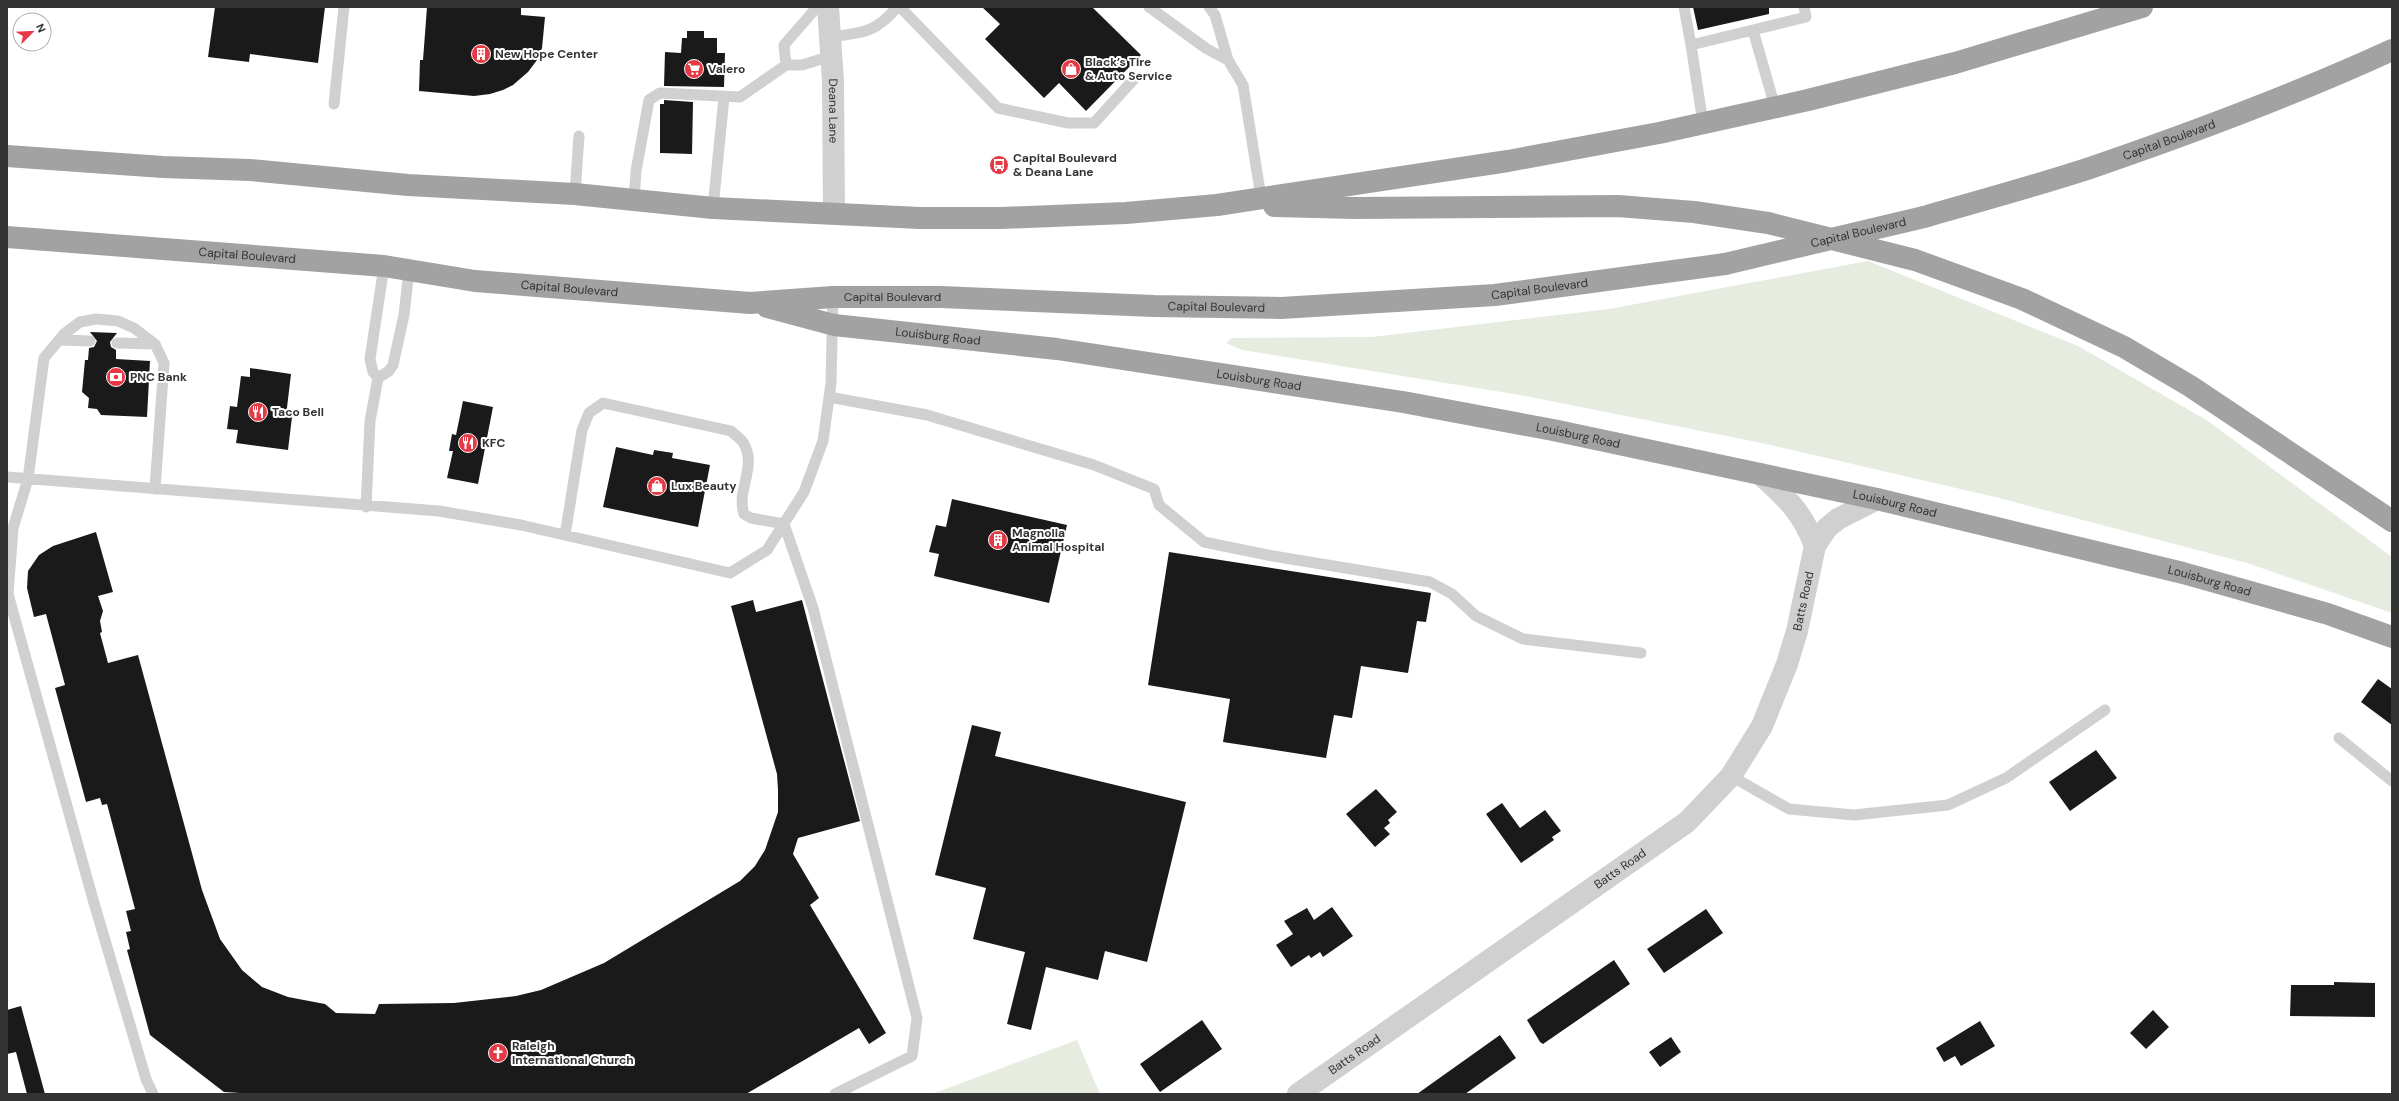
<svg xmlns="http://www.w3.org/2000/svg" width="2399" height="1101" font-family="'DM Sans',sans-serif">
  <rect width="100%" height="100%" fill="#fff"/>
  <path fill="#e6ecdf" d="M1868,261L2078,346L2208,421L2392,557V613L2247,563L1995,497L1757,442L1520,395L1242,350L1226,343L1232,338L1372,337L1609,309Z
    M1077,1040L1100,1094H932Z"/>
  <path fill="#1a1a1a" d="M215,7H325L318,63L250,54L249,62L208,57Z
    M427,7H521V15L545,17L542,48L537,60L528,72L513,85L503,90L490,94L474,96L419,91L420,60H423Z
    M982,7H1092L1141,55L1086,111L1059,83L1044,98L985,39L1000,24Z
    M1693,7H1769V14L1698,30Z
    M687,31H704V38H717V53H725L724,87L664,86L665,52L681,53L682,38H687Z
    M664,100L693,102L692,154L660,153V104H664Z
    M90,332L117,333L110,342L111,347L116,350V359L150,361L147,417L101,415L97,409L88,408L89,398L82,392L85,360H88L89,348L94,347L97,341Z
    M250,368L291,374L286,416L292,417L288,450L236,443L238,430L227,429L230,406L237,407L241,376L250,377Z
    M463,401L493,407L478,484L447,478L453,451H449L452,434L456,435Z
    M616,447L653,455L654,450L673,453L672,458L710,465L698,527L603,507Z
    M952,499L1067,525L1049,603L934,576L939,554L929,552L936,525L946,527Z
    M96,532L113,592L98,596L103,611L100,621L102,632L100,633L108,663L138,655L202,890L220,939L242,970L262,987L288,997L325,1004L336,1013L375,1014L379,1004L454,1003L516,996L541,990L604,963L740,881L755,866L765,850L778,812V790L777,774L731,606L753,600L756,612L802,600L860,821L798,838L793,854L819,898L810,905L886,1033L869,1044L859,1028L746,1094H257L224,1092L150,1035L127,950L130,949L126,932L131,931L126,911L135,909L107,804L102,805L100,798L86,802L55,688L65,685L46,614L34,617L27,588L28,571L39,555L53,546Z
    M1169,552L1431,593L1426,622L1417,621L1408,673L1361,666L1352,718L1334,715L1326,758L1223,742L1230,699L1148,685Z
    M2378,679L2392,689V725L2361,702Z
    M972,725L1001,732L995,756L1186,802L1147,962L1105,951L1098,980L1046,967L1031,1030L1007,1024L1025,952L973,939L986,888L935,875Z
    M2096,750L2117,778L2070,811L2049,782Z
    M1376,789L1397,812L1388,820L1390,823L1384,828L1390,834L1375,847L1346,814Z
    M1502,803L1520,828L1545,810L1561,831L1552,837L1554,840L1521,863L1486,814Z
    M1332,907L1353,936L1323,957L1320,952L1311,958L1309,955L1291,967L1276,945L1293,934L1284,921L1307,908L1314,920Z
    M1706,909L1723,933L1664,973L1647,949Z
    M1614,960L1630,984L1543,1044L1540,1042L1527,1020Z
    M2334,982L2375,983V1017L2290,1016L2291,985H2334Z
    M21,1006L45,1094H27L16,1052L7,1054V1010Z
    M2153,1010L2169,1027L2146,1049L2130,1033Z
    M1202,1020L1222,1049L1160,1092L1140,1064Z
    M1980,1021L1995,1046L1961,1066L1955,1056L1944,1062L1936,1048Z
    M1500,1035L1516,1058L1465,1094H1417Z
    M1671,1037L1681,1052L1660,1067L1649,1052Z"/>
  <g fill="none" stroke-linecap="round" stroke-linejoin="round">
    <path stroke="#d0d0d0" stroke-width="11" d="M900,7L998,108L1068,123H1094L1135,78
      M1149,7L1207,49L1228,60L1243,85L1261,197
      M1209,7L1215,15L1228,60
      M1684,7L1691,45
      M1753,30L1806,17L1804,7
      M830,37C862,33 876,33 897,7
      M786,65H802L831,56
      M334,104L344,7
      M1703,123L1691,45L1753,30L1775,107
      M575,194L579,136
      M634,201L636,171L649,100L660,93L740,97L786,65L784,45L817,7
      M713,208L724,97
      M59,340L90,341
      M117,343L155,344
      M378,378L389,371L393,365L404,315L409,270
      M378,378L373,372L370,359L384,266
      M829,397L927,415L1094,465L1154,489L1159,505L1204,542L1273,556L1430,582L1452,594L1476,616L1523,639L1641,653
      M7,477L439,511L521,525L730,573L767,550L804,492L823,441L831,383L833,297
      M366,507L370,421L378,378
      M565,535L582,430L589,413L603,403L731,431C735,435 742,439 744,444C757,467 736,490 744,514L751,518L784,524L813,608L917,1018L912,1056L835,1094
      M2339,738L2392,781
      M1731,776L1789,809L1854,815L1948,805L2006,778L2105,710
      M153,1094L146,1079L94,903L8,594L13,528L28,479L44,358L64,334L80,322L96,319L118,321L134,328L155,344L164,363L155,489"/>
    <g stroke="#d0d0d0" stroke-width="22">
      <path id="s1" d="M828,7L833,81L834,214"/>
      <path d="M1760,474C1786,497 1803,513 1815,546"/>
      <path id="s2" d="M1298,1094L1687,822L1731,776L1762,726L1787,664L1797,631L1815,546L1827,528L1838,519L1877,499"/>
    </g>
    <g stroke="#a2a2a2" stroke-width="22">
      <path d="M7,156L163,167L250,170L408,185L575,194L713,208L920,218H1001L1126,213L1217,205L1508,161L1659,133L1808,100L1955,63L2142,7"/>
      <path d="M1274,206L1355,208L1618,206L1694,212L1768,223L1915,260L2022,299L2124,347L2190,386L2392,521"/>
      <path id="s3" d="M1924,217C1979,201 2035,186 2090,168C2192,133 2294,95 2392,50"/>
      <path id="s4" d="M7,237L384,266L475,281L750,303L833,297H941L1154,306L1281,308L1495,295L1725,264"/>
      <path id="s5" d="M767,307L834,325L1057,349L1403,402L1553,430L1877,499L2183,573L2328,614L2392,637"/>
    </g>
    <path stroke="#a2a2a2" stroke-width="22" id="s6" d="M1725,264L1924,217"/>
  </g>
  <defs>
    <symbol id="building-disc" viewBox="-11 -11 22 22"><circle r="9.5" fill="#e63946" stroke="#fff"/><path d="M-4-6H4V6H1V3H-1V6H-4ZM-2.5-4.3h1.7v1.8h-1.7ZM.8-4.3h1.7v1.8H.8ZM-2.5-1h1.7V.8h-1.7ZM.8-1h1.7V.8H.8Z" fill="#fff"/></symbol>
    <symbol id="supermarket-disc" viewBox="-11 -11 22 22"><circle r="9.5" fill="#e63946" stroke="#fff"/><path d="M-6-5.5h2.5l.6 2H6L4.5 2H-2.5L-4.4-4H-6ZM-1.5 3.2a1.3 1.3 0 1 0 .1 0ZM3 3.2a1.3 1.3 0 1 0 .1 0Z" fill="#fff"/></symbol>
    <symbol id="shop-disc" viewBox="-11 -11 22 22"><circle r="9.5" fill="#e63946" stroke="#fff"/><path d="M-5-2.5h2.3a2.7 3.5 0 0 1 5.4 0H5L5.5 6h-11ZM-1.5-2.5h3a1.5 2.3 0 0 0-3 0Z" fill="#fff"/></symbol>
    <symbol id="bus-disc" viewBox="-11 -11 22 22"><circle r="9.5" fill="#e63946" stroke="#fff"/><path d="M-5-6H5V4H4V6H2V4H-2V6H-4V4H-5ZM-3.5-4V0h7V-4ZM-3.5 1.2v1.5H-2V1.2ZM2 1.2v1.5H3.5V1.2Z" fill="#fff"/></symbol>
    <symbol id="bank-disc" viewBox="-11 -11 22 22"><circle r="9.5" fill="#e63946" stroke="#fff"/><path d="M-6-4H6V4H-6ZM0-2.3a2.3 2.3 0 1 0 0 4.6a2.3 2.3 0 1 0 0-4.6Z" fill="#fff"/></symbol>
    <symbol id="restaurant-disc" viewBox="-11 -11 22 22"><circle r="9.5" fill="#e63946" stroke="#fff"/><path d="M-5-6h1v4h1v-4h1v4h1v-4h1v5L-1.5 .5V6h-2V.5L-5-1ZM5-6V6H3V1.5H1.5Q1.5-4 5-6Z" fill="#fff"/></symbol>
    <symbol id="church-disc" viewBox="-11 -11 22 22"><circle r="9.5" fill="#e63946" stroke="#fff"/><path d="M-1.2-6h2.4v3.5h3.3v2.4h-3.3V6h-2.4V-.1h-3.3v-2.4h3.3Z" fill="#fff"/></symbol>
  </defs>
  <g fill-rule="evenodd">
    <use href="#building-disc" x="470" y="43" width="22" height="22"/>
    <use href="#supermarket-disc" x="683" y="58" width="22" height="22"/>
    <use href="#shop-disc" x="1060" y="58" width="22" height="22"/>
    <use href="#bus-disc" x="988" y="154" width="22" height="22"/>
    <use href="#bank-disc" x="105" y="366" width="22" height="22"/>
    <use href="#restaurant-disc" x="247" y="401" width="22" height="22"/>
    <use href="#restaurant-disc" x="457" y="432" width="22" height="22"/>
    <use href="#shop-disc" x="646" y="475" width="22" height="22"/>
    <use href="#building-disc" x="987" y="529" width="22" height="22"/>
    <use href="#church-disc" x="487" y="1042" width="22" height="22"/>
  </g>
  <g text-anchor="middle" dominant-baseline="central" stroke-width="4" stroke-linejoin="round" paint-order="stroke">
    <g font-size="12" font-weight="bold" fill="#333" stroke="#fff" text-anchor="start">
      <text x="495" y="54">New Hope Center</text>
      <text x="1085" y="62">Black’s Tire<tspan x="1085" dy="14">&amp; Auto Service</tspan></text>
      <text x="708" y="69">Valero</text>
      <text x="1013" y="158">Capital Boulevard<tspan x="1013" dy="14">&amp; Deana Lane</tspan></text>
      <text x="130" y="377">PNC Bank</text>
      <text x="272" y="412">Taco Bell</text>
      <text x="482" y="443">KFC</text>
      <text x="671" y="486">Lux Beauty</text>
      <text x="1012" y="533">Magnolia<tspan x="1012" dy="14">Animal Hospital</tspan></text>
      <text x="512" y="1046">Raleigh<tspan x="512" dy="14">International Church</tspan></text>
    </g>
    <g font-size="12" fill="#333" stroke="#fff">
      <text stroke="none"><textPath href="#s1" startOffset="104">Deana Lane</textPath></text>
      <text stroke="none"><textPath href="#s3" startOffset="257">Capital Boulevard</textPath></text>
      <text stroke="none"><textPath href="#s6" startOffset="137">Capital Boulevard</textPath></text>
      <text stroke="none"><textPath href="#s4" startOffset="241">Capital Boulevard</textPath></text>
      <text stroke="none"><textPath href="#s4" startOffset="565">Capital Boulevard</textPath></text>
      <text stroke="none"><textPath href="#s4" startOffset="1537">Capital Boulevard</textPath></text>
      <text stroke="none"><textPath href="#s4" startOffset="889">Capital Boulevard</textPath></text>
      <text stroke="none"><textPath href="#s4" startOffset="1213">Capital Boulevard</textPath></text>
      <text stroke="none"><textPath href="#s5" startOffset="174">Louisburg Road</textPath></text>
      <text stroke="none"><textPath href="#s5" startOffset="498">Louisburg Road</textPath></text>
      <text stroke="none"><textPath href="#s5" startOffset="822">Louisburg Road</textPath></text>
      <text stroke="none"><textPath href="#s5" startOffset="1146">Louisburg Road</textPath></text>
      <text stroke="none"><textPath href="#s5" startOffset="1470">Louisburg Road</textPath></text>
      <text stroke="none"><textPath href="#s2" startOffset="729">Batts Road</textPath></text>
      <text stroke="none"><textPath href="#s2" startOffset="393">Batts Road</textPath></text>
      <text stroke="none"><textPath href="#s2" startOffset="69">Batts Road</textPath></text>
    </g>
  </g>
  <rect width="2399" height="1101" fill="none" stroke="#333333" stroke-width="16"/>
  <g transform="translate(32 32) rotate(66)"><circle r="19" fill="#ffffff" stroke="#adadad"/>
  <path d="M0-3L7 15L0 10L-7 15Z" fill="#e63946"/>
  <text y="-6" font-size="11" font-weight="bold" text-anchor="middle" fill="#333333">N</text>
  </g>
</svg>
